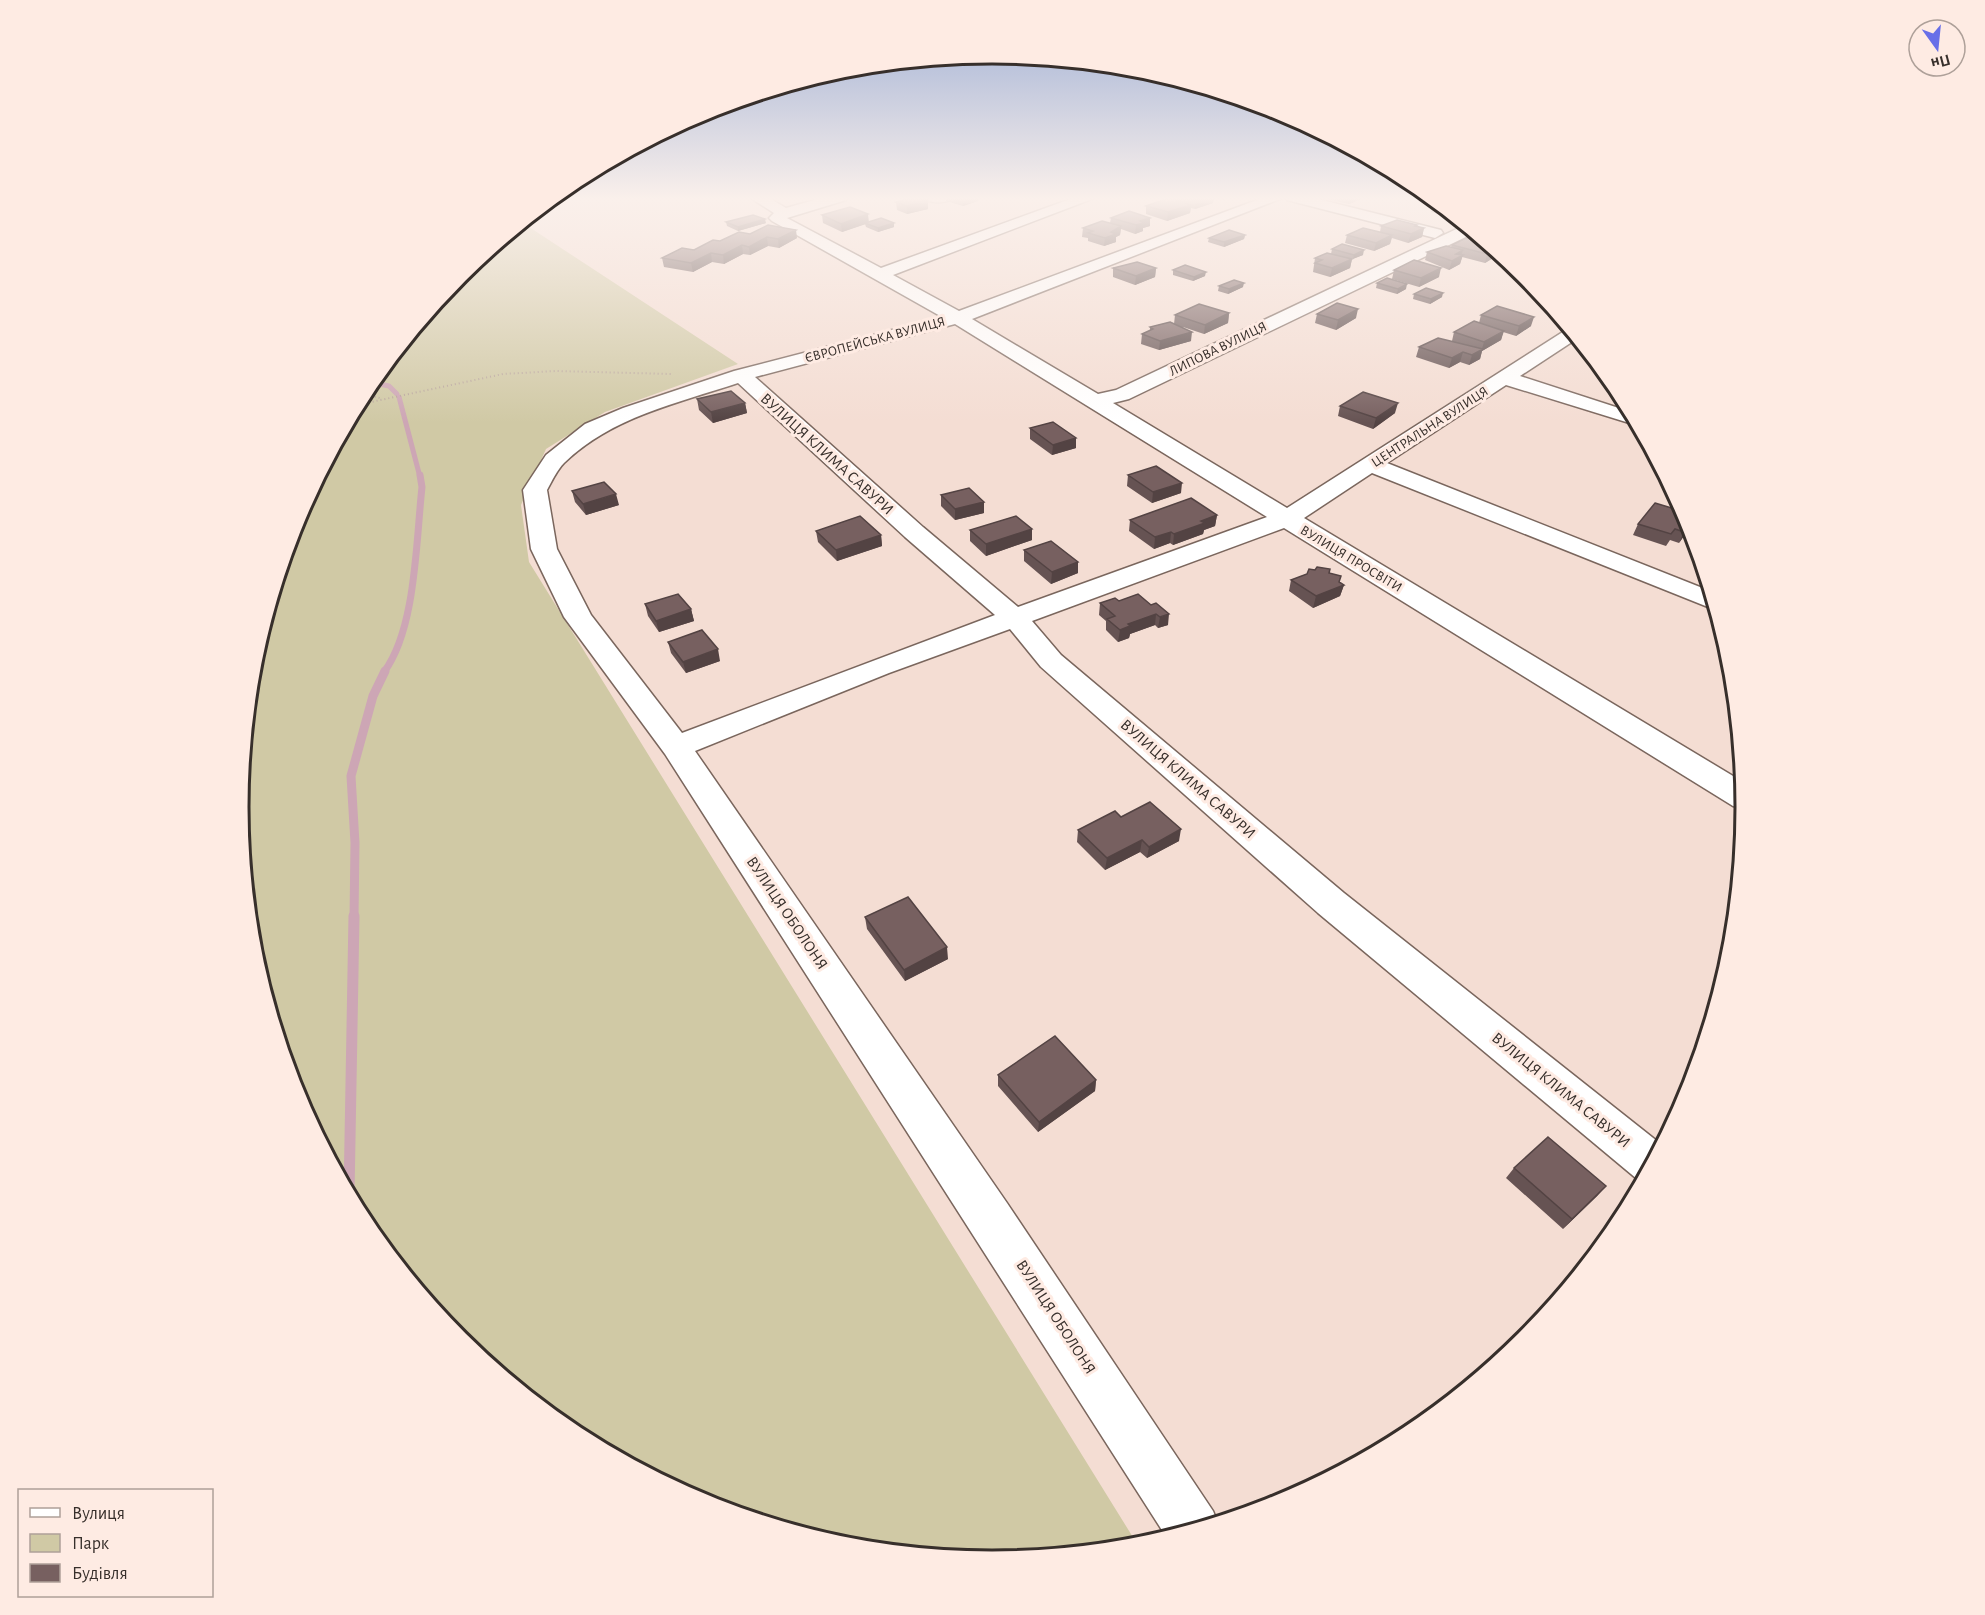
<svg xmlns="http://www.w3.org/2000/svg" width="1985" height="1615" font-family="'Alegreya Sans',sans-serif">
  <rect width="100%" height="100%" fill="#f4ddd3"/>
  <path fill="#d0c9a5" d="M523,223L738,364L605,412L546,449L521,505L529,562L1139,1547L992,1561L845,1546L704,1504L574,1434L459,1340L366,1226L296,1096L253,954L239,807L254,660L296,519L366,389L460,274Z"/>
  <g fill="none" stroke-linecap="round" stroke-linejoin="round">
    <path stroke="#cda6b5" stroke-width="5" d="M388,362L390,369L375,383L389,386L397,394
      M399,397L420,477"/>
    <path stroke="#cda6b5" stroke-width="7" d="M384,672C416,629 416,541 422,487L420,475"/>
    <path stroke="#cda6b5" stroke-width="9" d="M354,918L355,843L351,776L373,696L385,671"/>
    <path stroke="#cda6b5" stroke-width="11" d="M349,1195L354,916"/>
    <defs>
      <path id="minor" d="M749,197H767L786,208L825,197H848L846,200L787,218L881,268L1076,197H1097L893,275L959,311L1265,197H1310L1441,230L1443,233L1435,238L1287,200L1285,197L972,319L1098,394L1116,390L1465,225L1474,233L1129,399L1113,403L1287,508L1569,328L1578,338L1520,376L1631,412L1639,426L1506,385L1387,463L1710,591L1716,608L1713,609L1372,473L1304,518L1743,782L1745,809L1733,806L1284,528L1032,621L1061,655L1344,893L1662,1145L1643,1181L1637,1179L1318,913L1041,667L1010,629L889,673L695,751L1007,1203L1213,1511L1218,1523L1167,1538L665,754L564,617L531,549L523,490L546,455L585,424L623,408L734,371L942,317L772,221L769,218L774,213ZM955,324L1267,517L1018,607L923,527L755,377ZM738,383L905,537L995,615L682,733L591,615L557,549L547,490C552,481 557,470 564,463C611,417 678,403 738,383Z
        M921,197H955C948,204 928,204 921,197Z"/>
    </defs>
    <use href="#minor" stroke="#7a665d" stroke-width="3"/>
    <path stroke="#b8a59d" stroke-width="2" stroke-dasharray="1 3" stroke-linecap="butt" d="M363,394L380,398
      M357,405L503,374L556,371L671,374"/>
    <use href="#minor" fill="#fff" fill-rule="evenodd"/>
  </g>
  <path fill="#665353" d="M903,197H924L925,199L928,200V209L907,214L897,210L896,202L903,200Z
    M946,197L978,201L963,206L946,201Z
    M1172,197H1232L1223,200L1214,198L1213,203L1195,209L1191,208L1190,213L1167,221L1146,214V206L1172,199Z
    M1326,197H1361V199L1349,204L1326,199Z
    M1440,204L1452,215L1448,216L1431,212L1432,207Z
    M822,215L869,222L894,223V227L878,232L866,227L865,224L842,232L823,223Z
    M1111,218H1150V226L1143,228V231L1135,234L1121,229L1120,235L1116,237V242L1104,246L1088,241V238L1082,237L1083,228L1110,223Z
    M726,222L766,223L738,231L727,226Z
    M1417,225V226L1424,228L1422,237L1408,243L1392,238L1390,244L1374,251L1345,243L1347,235L1380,232L1381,226Z
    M750,234L797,238L779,248L768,246L750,255L743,254L724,264L712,262L693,272L664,267L662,258Z
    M1245,235L1244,239L1224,247L1208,242L1209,238Z
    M1487,243L1499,253L1498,255L1485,263L1462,257L1460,264L1449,270L1425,260L1427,252L1451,247L1452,245Z
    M1332,249L1363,255L1352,259L1350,268L1330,277L1313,272L1315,258L1331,254Z
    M1113,268H1156L1155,277L1135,285L1113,277Z
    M1173,270L1205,276L1193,281L1173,275Z
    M1394,270L1439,277L1419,287L1392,279Z
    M1377,283L1406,289L1397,294L1376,288Z
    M1532,283L1545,299L1527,294L1530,285Z
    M1219,286L1243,287L1228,294L1218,291Z
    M1414,294L1442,297L1430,304L1413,299Z
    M1229,313L1228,323L1204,334L1183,327L1191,341L1159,350L1141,344L1142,334L1150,331V327L1174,324L1175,315Z
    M1317,314L1356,318L1336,330L1315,323Z
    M1481,315L1531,326L1516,336L1503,332L1501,340L1482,351L1480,359L1469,365L1460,362L1449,368L1416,357L1419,347L1452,341L1454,332L1479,323Z
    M697,399L745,403L747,413L713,423L699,410Z
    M1340,406L1395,413L1373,429L1338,416Z
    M1030,428L1076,448L1052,455L1030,439Z
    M1128,475L1181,493L1152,503L1127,486Z
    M572,491L619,505L586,515L575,502Z
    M941,495L984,502V513L955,520L941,506Z
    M1217,515L1215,526L1204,530L1203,534L1173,545L1170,543L1154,549L1129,531L1130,520Z
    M1638,524L1691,526L1679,543L1670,540L1666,546L1633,535Z
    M1032,529V540L986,556L970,541V530Z
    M816,531L881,535L882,546L837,561L818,542Z
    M1024,550L1078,562V573L1051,584L1024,561Z
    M1329,573L1344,585L1340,596L1313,608L1289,591L1291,580L1307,574Z
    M1138,594L1168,625L1158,628L1155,625L1130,634L1129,638L1118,642L1106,630V621L1099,615L1100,603L1119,601Z
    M645,604L691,609L694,621L659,632L648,616Z
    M668,642L720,661L686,673L671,653Z
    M1728,649L1732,661V663L1722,659Z
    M1121,817L1179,841L1147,858L1140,852L1105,870L1077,842L1078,830Z
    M865,917L948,959L905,981L867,929Z
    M998,1075L1096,1080L1095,1091L1038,1132L998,1086Z
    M1514,1168L1606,1186L1597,1196L1563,1229L1506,1178Z"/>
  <path fill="#534343" d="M925,197V201L928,200V209L907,214V206L913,200Z
    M978,197V201L963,206V202Z
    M1208,197H1214L1213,203L1195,209L1196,201Z
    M1224,197H1232L1223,200Z
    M1351,197H1361V199L1349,204Z
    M1191,205L1190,213L1167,221L1168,212Z
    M868,214L869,223L842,232L841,224Z
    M1150,218V226L1143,228V231L1135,234L1136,225L1140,221Z
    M765,219L766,223L738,231V227Z
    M894,223V227L878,232V228Z
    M1417,225L1415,232L1424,228L1422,237L1408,243L1411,234L1415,226Z
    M1121,226L1120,235L1116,237V242L1104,246L1105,238L1111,232Z
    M796,230L797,238L779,248L778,239Z
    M1245,235L1244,239L1224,247V242Z
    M1392,235L1390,244L1374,251L1376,243Z
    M767,237L768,246L750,255L749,247Z
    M742,245L743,254L724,264L723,255Z
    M1364,250L1363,255L1353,259L1354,255Z
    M1463,250L1461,256L1463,255L1460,264L1449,270L1452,261L1456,254Z
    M1495,250L1499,253L1498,255L1485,263L1487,254Z
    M711,253L712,262L693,272L691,263Z
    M1352,259L1350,268L1330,277L1332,268Z
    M1156,268L1155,277L1135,285L1136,276Z
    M1441,268L1439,277L1419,287L1421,278Z
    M1206,272L1205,276L1193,281L1194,277Z
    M1244,283L1243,287L1228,294L1229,289Z
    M1407,284L1406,289L1397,294L1398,289Z
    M1443,293L1442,297L1430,304L1431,299Z
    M1358,309L1356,318L1336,330L1338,320Z
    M1229,313L1228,323L1204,334L1205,325Z
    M1534,317L1531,326L1516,336L1519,326Z
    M1504,331L1501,340L1482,351L1480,359L1469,365L1472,355L1482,349L1484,342Z
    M1192,332L1191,341L1159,350L1160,341Z
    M1463,352L1460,362L1449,368L1452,358Z
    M745,403L747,413L713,423L711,412Z
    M1398,403L1395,413L1373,429L1376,418Z
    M1076,438V448L1052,455L1053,445Z
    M1182,483L1181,493L1152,503L1153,492Z
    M616,494L619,505L586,515L583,504Z
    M984,502V513L955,520V509Z
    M1217,515L1215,526L1204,530L1203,534L1173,545L1174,534L1201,521Z
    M1690,524L1691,526L1679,543L1684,532Z
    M1032,529V540L986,556V544Z
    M1171,532L1170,543L1154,549L1155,537Z
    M881,535L882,546L837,561L836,550Z
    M1078,562V573L1051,584L1052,572Z
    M1344,585L1340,596L1313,608L1316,596Z
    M691,609L694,621L659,632L656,621Z
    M1156,614L1155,625L1130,634L1129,638L1118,642L1120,630L1128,624Z
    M1169,614L1168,625L1158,628L1160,617Z
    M718,649L720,661L686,673L683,662Z
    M1181,829L1179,841L1147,858L1149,847Z
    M1142,840L1140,852L1105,870L1107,858Z
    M947,947L948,959L905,981L904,970Z
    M1096,1080L1095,1091L1038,1132L1039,1122Z
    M1606,1186L1597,1196L1563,1229L1572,1219Z"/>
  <path fill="#776060" stroke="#534343" stroke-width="1.5" d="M915,197H919L928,200L907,206L896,202Z
    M946,197H978L963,202Z
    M1180,197H1208L1196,201Z
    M1169,198L1191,205L1168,212L1146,206Z
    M1440,204L1448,211L1432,207Z
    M850,207L868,214L841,224L822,215Z
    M1129,211L1150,218L1140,221L1144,223L1136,225L1111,218Z
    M753,215L765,219L738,227L726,222Z
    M881,218L894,223L878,228L865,223Z
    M1397,220L1417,225L1415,226L1424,228L1411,234L1381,226Z
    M1102,221L1121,226L1111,232L1116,234L1105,238L1088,233L1093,231L1083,228Z
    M768,225L796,230L778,239L767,237L749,247L742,245L723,255L711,253L691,263L662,258L682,248L694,250L713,240L720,241L739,232L750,234Z
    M1363,228L1392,235L1376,243L1347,235Z
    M1229,230L1245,235L1224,242L1209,238Z
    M1466,238L1487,243L1495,250L1487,254L1452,245Z
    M1342,244L1364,250L1354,255L1332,249Z
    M1446,246L1463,250L1456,254L1463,255L1452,261L1427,252Z
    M1327,253L1352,259L1332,268L1315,263L1322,260L1315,258Z
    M1414,260L1441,268L1421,278L1394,270Z
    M1137,262L1156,268L1136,276L1113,268Z
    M1185,265L1206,272L1194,277L1173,270Z
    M1387,278L1407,284L1398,289L1377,283Z
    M1234,280L1244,283L1229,289L1219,286Z
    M1426,288L1443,293L1431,299L1414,294Z
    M1337,303L1358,309L1338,320L1317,314Z
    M1199,304L1229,313L1205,325L1175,315Z
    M1497,306L1534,317L1519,326L1481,315Z
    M1474,321L1504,331L1484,342L1454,332Z
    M1170,322L1192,332L1160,341L1142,334L1153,329L1150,327Z
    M1438,338L1483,349L1472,355L1463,352L1452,358L1419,347Z
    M731,391L745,403L711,412L697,399Z
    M1363,392L1398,403L1376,418L1340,406Z
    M1053,422L1076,438L1053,445L1030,428Z
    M1156,466L1182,483L1153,492L1128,475Z
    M604,482L616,494L583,504L572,491Z
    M969,488L984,502L955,509L941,495Z
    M1191,498L1217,515L1201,521L1205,523L1174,534L1171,532L1155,537L1130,520Z
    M1655,503L1685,512L1690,524L1684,532L1675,529L1671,534L1638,524Z
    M860,516L881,535L836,550L816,531Z
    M1016,516L1032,529L986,544L970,530Z
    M1051,541L1078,562L1052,572L1024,550Z
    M1317,567L1330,569L1329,573L1341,576L1339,582L1344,585L1316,596L1291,580L1307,574L1309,569L1315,570Z
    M678,594L691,609L656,621L645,604Z
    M1138,594L1151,605L1156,603L1169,614L1160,617L1156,614L1128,624L1130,626L1120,630L1107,619L1115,616L1100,603L1115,598L1119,601Z
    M702,630L718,649L683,662L668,642Z
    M1150,802L1181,829L1149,847L1142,840L1107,858L1078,830L1115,811L1121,817Z
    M908,897L947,947L904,970L865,917Z
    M1055,1036L1096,1080L1039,1122L998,1075Z
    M1548,1137L1606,1186L1572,1219L1514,1168Z"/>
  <linearGradient id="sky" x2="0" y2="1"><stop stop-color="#9daed4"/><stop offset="0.47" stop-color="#faf0eb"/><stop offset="1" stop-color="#faf0eb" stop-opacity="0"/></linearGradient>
  <rect width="1985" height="423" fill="url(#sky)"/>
  <g text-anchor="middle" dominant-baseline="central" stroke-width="6" stroke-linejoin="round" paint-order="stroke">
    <g font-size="14" fill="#372f2b" stroke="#feebe3">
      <text transform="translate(875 340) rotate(-15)">ЄВРОПЕЙСЬКА ВУЛИЦЯ</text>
      <text transform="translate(1218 349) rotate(-26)">ЛИПОВА ВУЛИЦЯ</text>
      <text transform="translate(1430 427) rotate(-33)">ЦЕНТРАЛЬНА ВУЛИЦЯ</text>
      <text transform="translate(1351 559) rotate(31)">ВУЛИЦЯ ПРОСВІТИ</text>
    </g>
    <g font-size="16" fill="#372f2b" stroke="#feebe3">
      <text transform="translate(827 454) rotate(42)">ВУЛИЦЯ КЛИМА САВУРИ</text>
      <text transform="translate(1188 779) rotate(41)">ВУЛИЦЯ КЛИМА САВУРИ</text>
      <text transform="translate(787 913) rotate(56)">ВУЛИЦЯ ОБОЛОНЯ</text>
      <text transform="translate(1561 1090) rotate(39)">ВУЛИЦЯ КЛИМА САВУРИ</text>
      <text transform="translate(1056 1317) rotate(57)">ВУЛИЦЯ ОБОЛОНЯ</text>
    </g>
  </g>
  <path d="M0 0H1985V1615H0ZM249 807a743 743 0 1 1 1486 0a743 743 0 1 1-1486 0Z" fill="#feebe3" fill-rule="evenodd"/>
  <path fill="none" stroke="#372f2b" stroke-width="3" d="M249 807a743 743 0 1 1 1486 0a743 743 0 1 1-1486 0Z"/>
  <rect x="18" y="1489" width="195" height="108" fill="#feebe3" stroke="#aea099" stroke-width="1.5"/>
  <rect x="30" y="1508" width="30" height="9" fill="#ffffff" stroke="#aea099" stroke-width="1.5"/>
  <text x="72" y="1519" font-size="18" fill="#372f2b">Вулиця</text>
  <rect x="30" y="1534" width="30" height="18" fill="#d0c9a5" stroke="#aea099" stroke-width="1.5"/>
  <text x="72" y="1549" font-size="18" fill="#372f2b">Парк</text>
  <rect x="30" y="1564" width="30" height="18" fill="#776060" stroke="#aea099" stroke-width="1.5"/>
  <text x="72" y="1579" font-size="18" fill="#372f2b">Будівля</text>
  <g transform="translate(1937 48) rotate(165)"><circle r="28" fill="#feebe3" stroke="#aea099" stroke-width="1.5"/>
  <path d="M0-4.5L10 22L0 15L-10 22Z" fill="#686fe8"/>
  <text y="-9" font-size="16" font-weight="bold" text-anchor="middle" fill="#372f2b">Пн</text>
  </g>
</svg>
